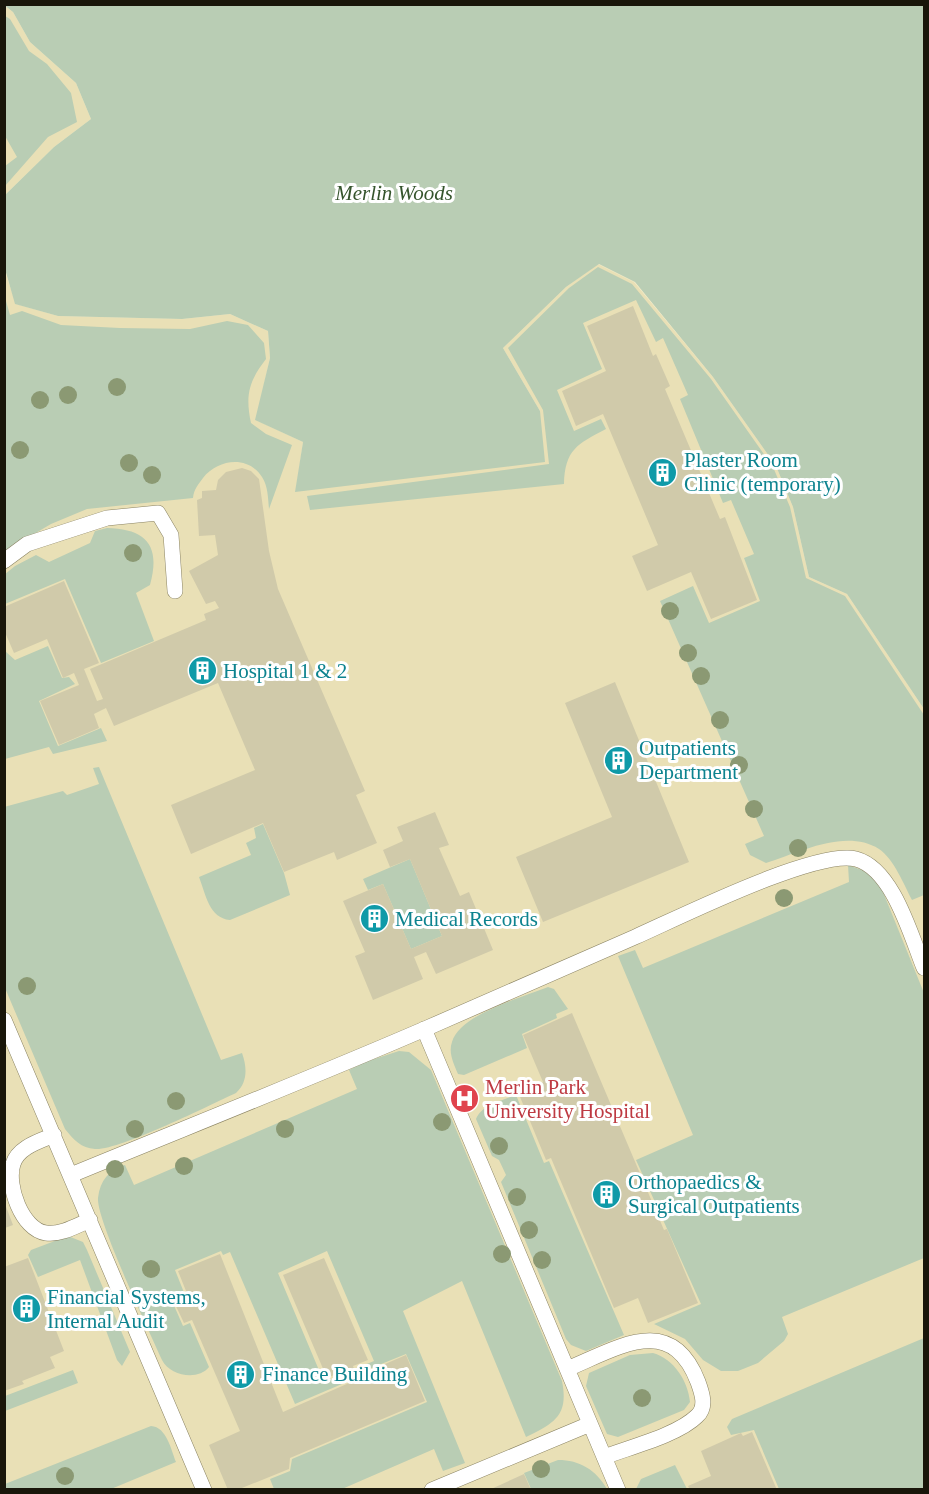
<svg xmlns="http://www.w3.org/2000/svg" width="929" height="1494" font-family="Georgia,serif">
  <rect width="100%" height="100%" fill="#f5edca"/>
  <path fill="#e9e0b6" d="M5,6L13,12L30,42L76,83L91,119L54,147L5,195Z
    M598,264L634,282L713,377L776,466L793,507L809,577L847,594L924,709V1489H5L4,269L16,304L58,316L182,319L230,314L268,331L270,358L256,420L303,442L296,491L540,411L503,348L566,287Z"/>
  <path fill="#b9cdb4" d="M4,5H924V709L847,594L809,577L793,507L776,466L713,377L635,282L599,264L566,287L503,348L540,411L545,462L295,492L303,442L255,420L270,358L268,331L230,314L182,319L58,316L15,304L5,269V195L54,147L91,119L76,83L30,42L13,12Z
    M5,16L10,19L29,51L47,64L71,93L77,122L48,137L5,186V166L17,157L5,136Z
    M598,267L632,284L711,379L773,467L790,507L806,578L845,596L924,715V895L912,900C904,885 894,859 879,849C845,828 799,853 766,863L750,855L745,844L764,836L660,601L693,586L709,623L760,601L744,558L754,554L731,500L723,503L680,399L688,395L663,338L656,342L636,300L583,323L602,369L557,390L574,431L601,419L606,429C577,444 565,450 564,484L310,510L307,496L549,464L543,410L508,348L569,288Z
    M4,294L10,315L22,311L61,325L120,328L190,329L227,321L248,325L264,343L266,359C249,381 245,395 251,423L266,434L292,445L269,509C268,498 268,486 262,477C248,455 218,459 203,478C198,485 194,489 193,498L87,509L51,524L5,551Z
    M107,528C146,529 161,545 150,585L136,593L154,641L101,663L65,579L5,604L4,575L15,566L36,555L49,562L90,543L95,531Z
    M48,646L62,678L69,677L75,684L39,701L58,746L101,728L107,741L53,754L49,747L5,759V651L15,660Z
    M99,767L221,1060L242,1053C247,1067 248,1082 236,1093C210,1105 118,1151 95,1149C81,1148 74,1140 65,1129L5,988L4,807L63,791L67,795L99,784L93,768Z
    M263,824L284,873L290,895L230,920C209,918 206,895 199,877L251,855L246,843L256,838L254,828Z
    M410,859L442,936L411,949L383,884L368,890L363,879Z
    M848,865L865,871L879,882L924,993V1258L782,1317L788,1334L784,1341L758,1363L738,1371H721L703,1360L685,1339L654,1324L701,1304L636,1160L693,1135L618,956L635,950L643,968L849,882Z
    M548,987L554,989L568,1009L556,1014L557,1018L522,1034L527,1048L464,1075L458,1074C454,1064 448,1053 452,1042C460,1014 523,997 548,987Z
    M399,1051L409,1052L431,1070L562,1381C569,1416 554,1423 526,1437L462,1281L403,1311L465,1463L443,1471L434,1449L342,1489H274L270,1479L290,1471L292,1459L427,1402L406,1354L359,1373L357,1368L374,1361L327,1251L278,1273L324,1382L338,1377L342,1384L295,1404L230,1252L223,1255L221,1251L175,1270L185,1295L172,1301L183,1326L190,1323L209,1367C198,1381 170,1376 162,1360C150,1333 96,1219 98,1198C100,1180 109,1170 125,1165L134,1185L357,1089L349,1070L365,1062Z
    M516,1095L544,1163L549,1161L624,1335L586,1351L571,1345L566,1339L501,1182L506,1175L499,1160L492,1156L476,1119C481,1105 503,1100 516,1095Z
    M68,1236L83,1242L87,1250L130,1352L122,1366L117,1360L80,1260L38,1277L28,1255L31,1250Z
    M924,1338V1489H779L754,1430L731,1435L727,1427L732,1419Z
    M653,1353C674,1359 688,1381 690,1402L684,1410L618,1437L607,1434L586,1386L589,1373L630,1355Z
    M73,1370L78,1383L5,1411V1396Z
    M151,1426C167,1427 171,1450 176,1462L111,1489H5V1484Z
    M558,1460C580,1460 596,1470 607,1489H531L524,1473Z
    M675,1465L687,1489H636L641,1479Z"/>
  <path fill="#d0caaa" d="M633,306L653,356L656,354L670,386L665,389L720,519L725,517L757,600L711,619L691,572L647,591L632,556L658,545L603,414L576,426L562,391L606,371L587,326Z
    M242,468L251,471L259,479L269,551L278,589L365,791L356,795L377,843L337,860L334,852L284,872L263,823L191,854L171,805L255,770L218,683L114,726L106,708L94,714L99,728L59,745L40,701L79,685L74,673L63,678L47,639L14,653L4,630V607L64,581L99,663L84,669L97,701L103,699L90,669L206,620L204,614L219,608L215,601L206,604L189,571L218,555L215,535L199,536L197,500L202,498V491L216,490L218,480L226,472Z
    M615,682L689,862L543,922L516,857L612,817L565,703Z
    M435,812L449,845L439,848L460,896L469,892L493,950L436,974L426,952L414,957L423,979L373,1000L355,956L365,952L343,901L383,884L411,949L442,936L410,859L390,867L383,850L403,841L397,827Z
    M572,1013L664,1230L667,1229L698,1303L648,1323L638,1298L614,1308L551,1158L546,1160L518,1092L543,1082L523,1035Z
    M5,1204L13,1225L5,1228Z
    M220,1254L283,1412L349,1383L343,1371L327,1378L283,1275L324,1258L368,1360L353,1366L357,1376L406,1355L425,1401L290,1458L289,1469L237,1490H228L209,1445L240,1431L192,1320L184,1323L174,1302L188,1296L178,1271Z
    M28,1258L64,1351L50,1357L55,1368L22,1381L24,1384L4,1391V1267Z
    M752,1432L777,1490H690L688,1486L711,1476L701,1451L741,1433L743,1436Z
    M524,1474L531,1490H489Z"/>
  <g fill="none" stroke-linecap="round" stroke-linejoin="round">
    <defs>
      <path id="service" d="M4,561L27,544L107,518L158,513L171,535L175,591
        M4,1020L204,1490
        M424,1029L618,1490
        M54,1135C40,1141 18,1147 13,1164C6,1185 22,1230 46,1233C61,1235 76,1226 90,1220
        M71,1175C190,1126 309,1079 427,1028C496,998 565,967 635,937C678,918 816,849 856,859C893,869 911,936 924,968
        M567,1369C618,1348 671,1312 698,1382C702,1393 707,1407 697,1416C678,1435 630,1447 604,1457
        M432,1490L590,1424"/>
    </defs>
    <use href="#service" stroke="#8a8363" stroke-width="16"/>
    <use href="#service" stroke="#fff" stroke-width="15"/>
  </g>
  <g fill="#8b9973">
    <circle cx="117" cy="387" r="9"/>
    <circle cx="68" cy="395" r="9"/>
    <circle cx="40" cy="400" r="9"/>
    <circle cx="20" cy="450" r="9"/>
    <circle cx="129" cy="463" r="9"/>
    <circle cx="152" cy="475" r="9"/>
    <circle cx="133" cy="553" r="9"/>
    <circle cx="670" cy="611" r="9"/>
    <circle cx="688" cy="653" r="9"/>
    <circle cx="701" cy="676" r="9"/>
    <circle cx="720" cy="720" r="9"/>
    <circle cx="739" cy="765" r="9"/>
    <circle cx="754" cy="809" r="9"/>
    <circle cx="798" cy="848" r="9"/>
    <circle cx="784" cy="898" r="9"/>
    <circle cx="27" cy="986" r="9"/>
    <circle cx="176" cy="1101" r="9"/>
    <circle cx="442" cy="1122" r="9"/>
    <circle cx="135" cy="1129" r="9"/>
    <circle cx="285" cy="1129" r="9"/>
    <circle cx="499" cy="1146" r="9"/>
    <circle cx="184" cy="1166" r="9"/>
    <circle cx="115" cy="1169" r="9"/>
    <circle cx="517" cy="1197" r="9"/>
    <circle cx="529" cy="1230" r="9"/>
    <circle cx="502" cy="1254" r="9"/>
    <circle cx="542" cy="1260" r="9"/>
    <circle cx="151" cy="1269" r="9"/>
    <circle cx="642" cy="1398" r="9"/>
    <circle cx="541" cy="1469" r="9"/>
    <circle cx="65" cy="1476" r="9"/>
  </g>
  <defs>
    <symbol id="building-disc" viewBox="-11 -11 22 22"><circle r="9.5" fill="#0f9aa8" stroke="#fff"/><path d="M-4-6H4V6H1V3H-1V6H-4ZM-2.5-4.3h1.7v1.8h-1.7ZM.8-4.3h1.7v1.8H.8ZM-2.5-1h1.7V.8h-1.7ZM.8-1h1.7V.8H.8Z" fill="#fff"/></symbol>
    <symbol id="hospital-disc" viewBox="-11 -11 22 22"><circle r="9.5" fill="#e0444e" stroke="#fff"/><path d="M-5-5h3v3.5h4V-5h3V5h-3V1.5h-4V5h-3Z" fill="#fff"/></symbol>
  </defs>
  <g fill-rule="evenodd">
    <use href="#building-disc" x="646" y="456" width="33" height="33"/>
    <use href="#building-disc" x="186" y="654" width="33" height="33"/>
    <use href="#building-disc" x="602" y="744" width="33" height="33"/>
    <use href="#building-disc" x="358" y="902" width="33" height="33"/>
    <use href="#hospital-disc" x="448" y="1082" width="33" height="33"/>
    <use href="#building-disc" x="590" y="1178" width="33" height="33"/>
    <use href="#building-disc" x="10" y="1292" width="33" height="33"/>
    <use href="#building-disc" x="224" y="1358" width="33" height="33"/>
  </g>
  <g text-anchor="middle" dominant-baseline="central" stroke-width="6" stroke-linejoin="round" paint-order="stroke">
    <g font-size="21" font-style="italic" fill="#35542c" stroke="#fff">
      <text x="394" y="193">Merlin Woods</text>
    </g>
    <g font-size="21" fill="#0d838f" stroke="#fff" text-anchor="start">
      <text x="684" y="460">Plaster Room<tspan x="684" dy="24">Clinic (temporary)</tspan></text>
      <text x="223" y="671">Hospital 1 &amp; 2</text>
      <text x="639" y="748">Outpatients<tspan x="639" dy="24">Department</tspan></text>
      <text x="395" y="919">Medical Records</text>
      <text x="628" y="1182">Orthopaedics &amp;<tspan x="628" dy="24">Surgical Outpatients</tspan></text>
      <text x="47" y="1297">Financial Systems,<tspan x="47" dy="24">Internal Audit</tspan></text>
      <text x="262" y="1374">Finance Building</text>
    </g>
    <g font-size="21" fill="#be3a42" stroke="#fff" text-anchor="start">
      <text x="485" y="1087">Merlin Park<tspan x="485" dy="24">University Hospital</tspan></text>
    </g>
  </g>
  <rect width="929" height="1494" fill="none" stroke="#19160a" stroke-width="12"/>
</svg>
